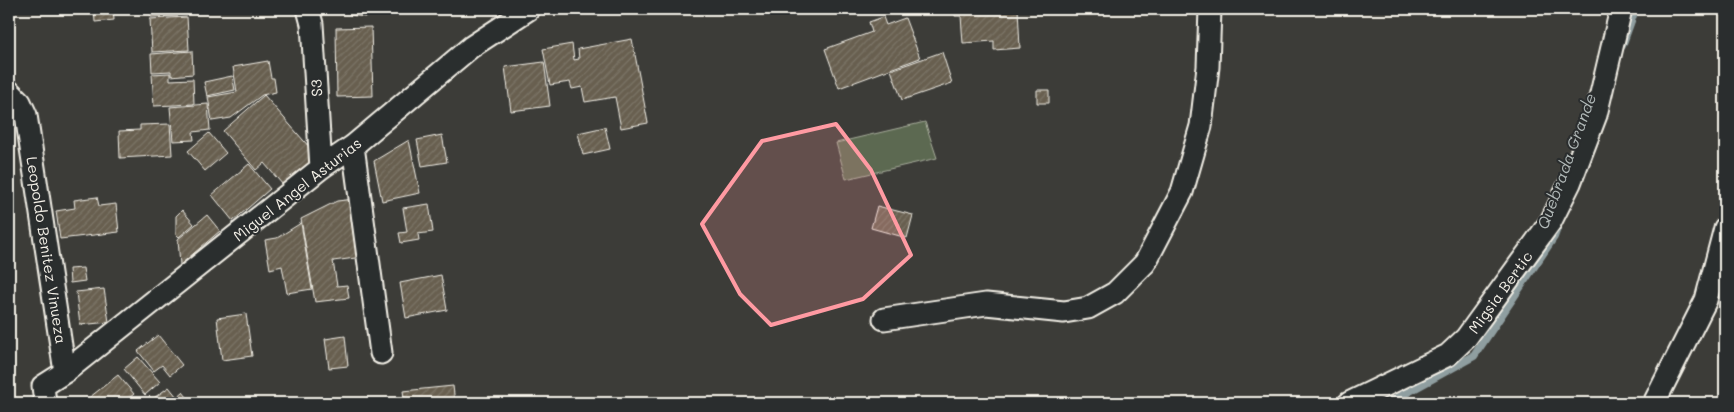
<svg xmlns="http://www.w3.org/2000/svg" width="1734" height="412" font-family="Mali,sans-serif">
  <defs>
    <pattern id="building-hatch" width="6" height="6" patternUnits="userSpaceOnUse" patternTransform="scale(1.25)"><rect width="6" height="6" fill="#675e4f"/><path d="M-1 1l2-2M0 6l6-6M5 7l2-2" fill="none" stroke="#7d7668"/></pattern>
  </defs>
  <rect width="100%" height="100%" fill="#3c3c38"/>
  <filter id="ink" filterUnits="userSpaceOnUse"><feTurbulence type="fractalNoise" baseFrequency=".02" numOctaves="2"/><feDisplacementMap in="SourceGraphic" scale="10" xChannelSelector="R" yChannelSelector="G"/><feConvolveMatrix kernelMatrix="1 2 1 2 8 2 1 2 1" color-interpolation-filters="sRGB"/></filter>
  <g filter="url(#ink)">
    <path fill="#5b6951" stroke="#a8ad9c" d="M925,122L937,158L846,179L836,143Z"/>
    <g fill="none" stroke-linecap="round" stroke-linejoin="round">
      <path stroke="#8f9ea0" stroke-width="8" d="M1622,46L1635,10
        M1388,403L1474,356L1554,237L1558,226"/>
    </g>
    <path fill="url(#building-hatch)" stroke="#f4f1e8" d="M94,9H113L114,20L95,22Z
      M150,9H177L178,16L151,17Z
      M351,9H366L365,17L350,15Z
      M955,9H1018L1020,48L994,50V41L963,43L961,16H955Z
      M187,17L189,50L152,52L150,19Z
      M883,17L886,25L905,18L920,58L839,88L825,49L872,32L869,22Z
      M371,27L373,96L337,97L336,28Z
      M632,39L648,123L621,128L615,97L585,102L582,87L572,89L570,82L550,85L543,49L572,44L574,60L579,59L578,49Z
      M192,51L193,74L171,76V71L152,72L151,54Z
      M942,52L952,83L902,100L891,70Z
      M268,61L271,78H274L276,92L262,95L231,118L212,121L208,97L237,92L233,67Z
      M544,62L550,106L511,111L505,67Z
      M170,73V80L193,79L194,104L154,106L152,74Z
      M232,76L235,90L207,96L204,82Z
      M1037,90H1049V103H1037Z
      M264,95L317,156L283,185L264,163L256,170L223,131Z
      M208,104L210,130L193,132L194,140L173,141L170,107Z
      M170,124L172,155L120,158L119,131L140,130V125Z
      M605,127L610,149L583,155L578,133Z
      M209,133L226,153L205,171L188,151Z
      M442,135L447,162L422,166L417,140Z
      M409,140L420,193L382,201L374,161Z
      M249,164L270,189L233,221L212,195Z
      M97,197L99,206L116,204L119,232L60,239L56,211L75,208L74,200Z
      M355,199L363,257L333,261L337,286L347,285L349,298L315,302L301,219L337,201Z
      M429,204L433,232L418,234L419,240L401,243L399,233L407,232L403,208Z
      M877,206L913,215L907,238L871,228Z
      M182,210L194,224L179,237L176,234V216Z
      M207,215L220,231L180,265L178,239Z
      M301,223L312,289L287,293L282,266L270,269L265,240L277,238Z
      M83,268L85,281L70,283L69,269Z
      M441,275L447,310L406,318L400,283Z
      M104,289L109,322L80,325L76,292Z
      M246,314L252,356L222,360L217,318Z
      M158,335L182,365L170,375L162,365L154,371L138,351Z
      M345,336L348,366L329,368L325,339Z
      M138,357L160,382L145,395L124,369Z
      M118,375L134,394L123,403H87L85,401Z
      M453,386L455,403H405L403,391Z
      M169,387L177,397L183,392L191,402L147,403Z"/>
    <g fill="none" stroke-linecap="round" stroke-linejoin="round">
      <defs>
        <path id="minor" d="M308,9L312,24L321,168
          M9,91L20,102L26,115L65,372L43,386L45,403
          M353,146L381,353
          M884,319L986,304L1064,312L1088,308L1115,293L1145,263L1182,192L1201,126L1208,67L1210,9
          M65,372L321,168L353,146L471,47L529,9
          M1349,403L1448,355L1466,338L1551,221L1570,183L1596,115L1621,9
          M1654,403L1706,300L1725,228"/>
      </defs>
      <use href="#minor" stroke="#f4f1e8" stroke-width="25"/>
      <use href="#minor" stroke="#2a2d2e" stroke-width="21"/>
    </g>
  </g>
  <path fill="#ff9aa2" fill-opacity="0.2" stroke="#ff9aa2" stroke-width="4" stroke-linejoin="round" d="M836,124L871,170L911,255L863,299L771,325L740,294L702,224L762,141Z"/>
  <g text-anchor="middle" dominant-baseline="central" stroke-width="4" stroke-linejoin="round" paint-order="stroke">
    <g font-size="15" fill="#f4f1e8" stroke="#2a2d2e">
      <text transform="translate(316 88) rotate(-94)">S3</text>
      <text transform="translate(297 189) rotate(-38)">Miguel Angel Asturias</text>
      <text transform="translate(47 250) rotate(81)">Leopoldo Benitez Vinueza</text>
      <text transform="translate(1500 292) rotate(-54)">Migsia Bertic</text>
    </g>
    <g font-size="16" font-style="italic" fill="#b1b9b8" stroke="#2a2d2e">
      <text transform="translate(1566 161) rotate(-70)">Quebrada Grande</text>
    </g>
  </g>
  <rect width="1734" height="412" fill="none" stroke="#2a2d2e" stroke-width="30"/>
  <rect x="15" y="15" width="1704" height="382" fill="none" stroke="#f4f1e8" stroke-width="2" filter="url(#ink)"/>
</svg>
